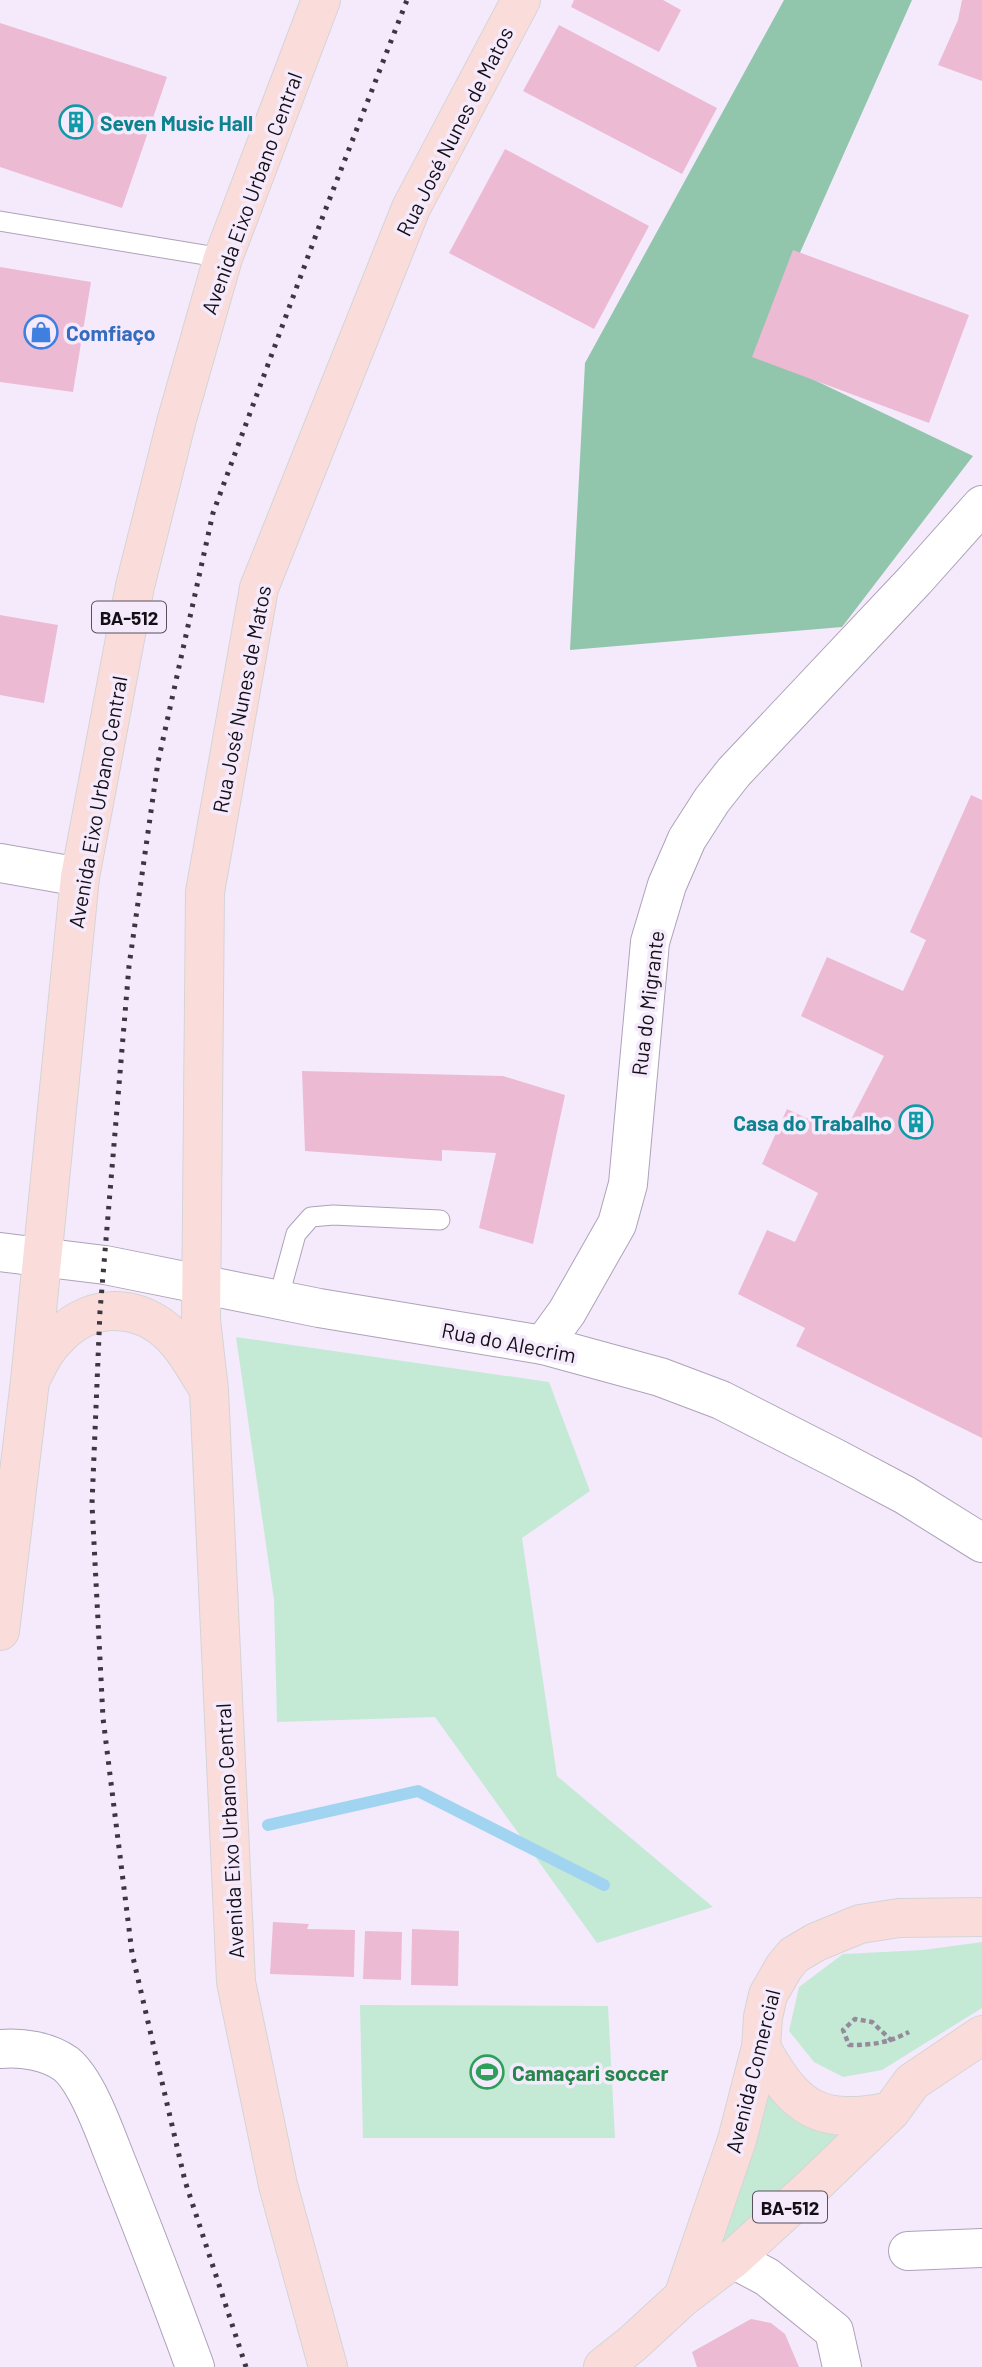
<svg xmlns="http://www.w3.org/2000/svg" width="982" height="2367" font-family="Barlow,sans-serif">
  <rect width="100%" height="100%" fill="#f4eafc"/>
  <path fill="#c4ead6" d="M236,1337L549,1382L590,1491L522,1538L557,1776L713,1907L597,1943L435,1717L277,1722L274,1600Z
    M982,1942V2008L882,2070L843,2077L814,2062L789,2031L799,1987L843,1954L923,1950Z
    M360,2005L608,2006L615,2138H363Z
    M766,2047L845,2116L892,2104L693,2287Z"/>
  <path fill="#91c6ac" d="M784,0H912L756,352L973,456L842,627L570,650L585,363Z"/>
  <g fill="none" stroke-linecap="round" stroke-linejoin="round">
    <path stroke="#a0d4f1" stroke-width="12" d="M268,1825L418,1791L604,1885"/>
  </g>
  <path fill="#edbad4" d="M574,0H663L681,10L659,52L571,7Z
    M962,0H982V81L938,65L958,20Z
    M0,23L167,77L122,208L0,167Z
    M559,25L717,108L682,174L523,91Z
    M505,149L649,226L594,329L449,253Z
    M793,250L969,315L929,423L752,357Z
    M0,267L91,282L73,392L0,382Z
    M0,615L58,625L44,703L0,695Z
    M971,795L982,800V1438L796,1346L805,1328L738,1294L767,1230L795,1242L818,1193L762,1164L787,1109L843,1135L884,1056L801,1016L827,957L903,991L926,940L910,932Z
    M302,1071L503,1076L565,1095L533,1244L479,1228L496,1153L442,1150V1161L305,1151Z
    M273,1922L309,1924L307,1929L355,1930L354,1977L270,1974Z
    M412,1929L459,1931L458,1986L411,1985Z
    M365,1931L402,1932L401,1980L363,1979Z
    M751,2319L771,2323L785,2334L799,2367H697L692,2352Z"/>
  <g fill="none" stroke-linecap="round" stroke-linejoin="round">
    <defs>
      <path id="service" d="M0,221L223,258
        M278,1300L296,1234L311,1217L333,1215L440,1220"/>
      <path id="minor" d="M0,863L80,877
        M543,1345L567,1312L617,1224L628,1184L650,942L667,885L687,839L712,800L734,772L915,580L982,505
        M908,2251L982,2248
        M733,2259L767,2277L834,2331L842,2367"/>
      <path id="secondary" d="M0,1252L105,1265L319,1308L543,1345L660,1377L721,1400L835,1458L905,1495L982,1543
        M0,2049C22,2047 48,2051 66,2064C88,2082 106,2136 117,2163C144,2231 170,2298 195,2367"/>
      <path id="primary" d="M32,1377C39,1363 46,1348 58,1337C94,1299 147,1304 179,1344C189,1356 197,1371 206,1385
        M0,1631L30,1381L80,877L135,586L177,419L223,258L321,0
        M761,2047C795,2109 819,2126 891,2111
        M683,2297L737,2140L761,2047L763,2017L768,1995L784,1967L794,1955L816,1942L860,1924L899,1918L982,1917
        M328,2367L278,2185L236,1982L209,1390L201,1320L205,892L259,588L411,208L521,0
        M603,2367L632,2344L683,2297L733,2259L814,2185L891,2111L912,2082L982,2035"/>
    </defs>
    <use href="#service" stroke="#aea2b8" stroke-width="21"/>
    <use href="#minor" stroke="#aea2b8" stroke-width="40"/>
    <use href="#secondary" stroke="#aea2b8" stroke-width="40"/>
    <use href="#primary" stroke="#d5d4d5" stroke-width="40"/>
    <path stroke="#948c9a" stroke-width="4.5" stroke-dasharray="5 3.5" stroke-linecap="butt" d="M892,2041L872,2022L855,2019L843,2030L849,2045C872,2045 888,2043 909,2032"/>
    <use href="#service" stroke="#fff" stroke-width="19"/>
    <use href="#minor" stroke="#fff" stroke-width="38"/>
    <use href="#secondary" stroke="#fff" stroke-width="38"/>
    <use href="#primary" stroke="#fadddb" stroke-width="38"/>
    <path stroke="#3c3640" stroke-width="5" stroke-dasharray="3.5 7" stroke-linecap="butt" d="M246,2367L185,2181L132,1953L103,1718L92,1504L100,1311L129,966L158,762L213,513L323,216L407,0"/>
  </g>
  <defs>
    <symbol id="building-ring" viewBox="-11 -11 22 22"><circle r="9.5" fill="#f4eafc" stroke="#0f9aa8" stroke-width="1.5"/><path d="M-4-6H4V6H1V3H-1V6H-4ZM-2.5-4.3h1.7v1.8h-1.7ZM.8-4.3h1.7v1.8H.8ZM-2.5-1h1.7V.8h-1.7ZM.8-1h1.7V.8H.8Z" fill="#0f9aa8"/></symbol>
    <symbol id="shop-ring" viewBox="-11 -11 22 22"><circle r="9.5" fill="#f4eafc" stroke="#3f7fe0" stroke-width="1.5"/><path d="M-5-2.5h2.3a2.7 3.5 0 0 1 5.4 0H5L5.5 6h-11ZM-1.5-2.5h3a1.5 2.3 0 0 0-3 0Z" fill="#3f7fe0"/></symbol>
    <symbol id="stadium-ring" viewBox="-11 -11 22 22"><circle r="9.5" fill="#f4eafc" stroke="#2e9e5b" stroke-width="1.5"/><path d="M0-5a6.5 5 0 1 0 0 10a6.5 5 0 1 0 0-10ZM-3.5-1.8h7v3.6h-7Z" fill="#2e9e5b"/></symbol>
  </defs>
  <g fill-rule="evenodd">
    <use href="#building-ring" x="57" y="103" width="38" height="38"/>
    <use href="#shop-ring" x="22" y="313" width="38" height="38"/>
    <use href="#building-ring" x="897" y="1103" width="38" height="38"/>
    <use href="#stadium-ring" x="468" y="2053" width="38" height="38"/>
  </g>
  <g text-anchor="middle" dominant-baseline="central" stroke-width="7" stroke-linejoin="round" paint-order="stroke">
    <g fill="#f4eafc" stroke="#57515c" stroke-width="2">
      <rect x="92" y="601.5" width="74" height="31" rx="5"/>
      <rect x="753" y="2191.5" width="74" height="31" rx="5"/>
    </g>
    <g font-size="19" font-weight="bold" fill="#140f17">
      <text x="129" y="617">BA-512</text>
      <text x="790" y="2207">BA-512</text>
    </g>
    <g font-size="21" font-weight="bold" fill="#0d838f" stroke="#f4eafc" text-anchor="start">
      <text x="100" y="122">Seven Music Hall</text>
      <text x="892" y="1122" text-anchor="end">Casa do Trabalho</text>
    </g>
    <g font-size="21" fill="#140f17" stroke="#f4eafc">
      <text transform="translate(454 131) rotate(-63)">Rua José Nunes de Matos</text>
      <text transform="translate(251 193) rotate(-70)">Avenida Eixo Urbano Central</text>
      <text transform="translate(241 699) rotate(-79)">Rua José Nunes de Matos</text>
      <text transform="translate(97 802) rotate(-80)">Avenida Eixo Urbano Central</text>
      <text transform="translate(647 1003) rotate(-83)">Rua do Migrante</text>
      <text transform="translate(509 1342) rotate(11)">Rua do Alecrim</text>
      <text transform="translate(229 1831) rotate(-93)">Avenida Eixo Urbano Central</text>
      <text transform="translate(752 2071) rotate(-76)">Avenida Comercial</text>
    </g>
    <g font-size="21" font-weight="bold" fill="#366cbe" stroke="#f4eafc" text-anchor="start">
      <text x="66" y="332">Comfiaço</text>
    </g>
    <g font-size="21" font-weight="bold" fill="#27864d" stroke="#f4eafc" text-anchor="start">
      <text x="512" y="2072">Camaçari soccer</text>
    </g>
  </g>
</svg>
